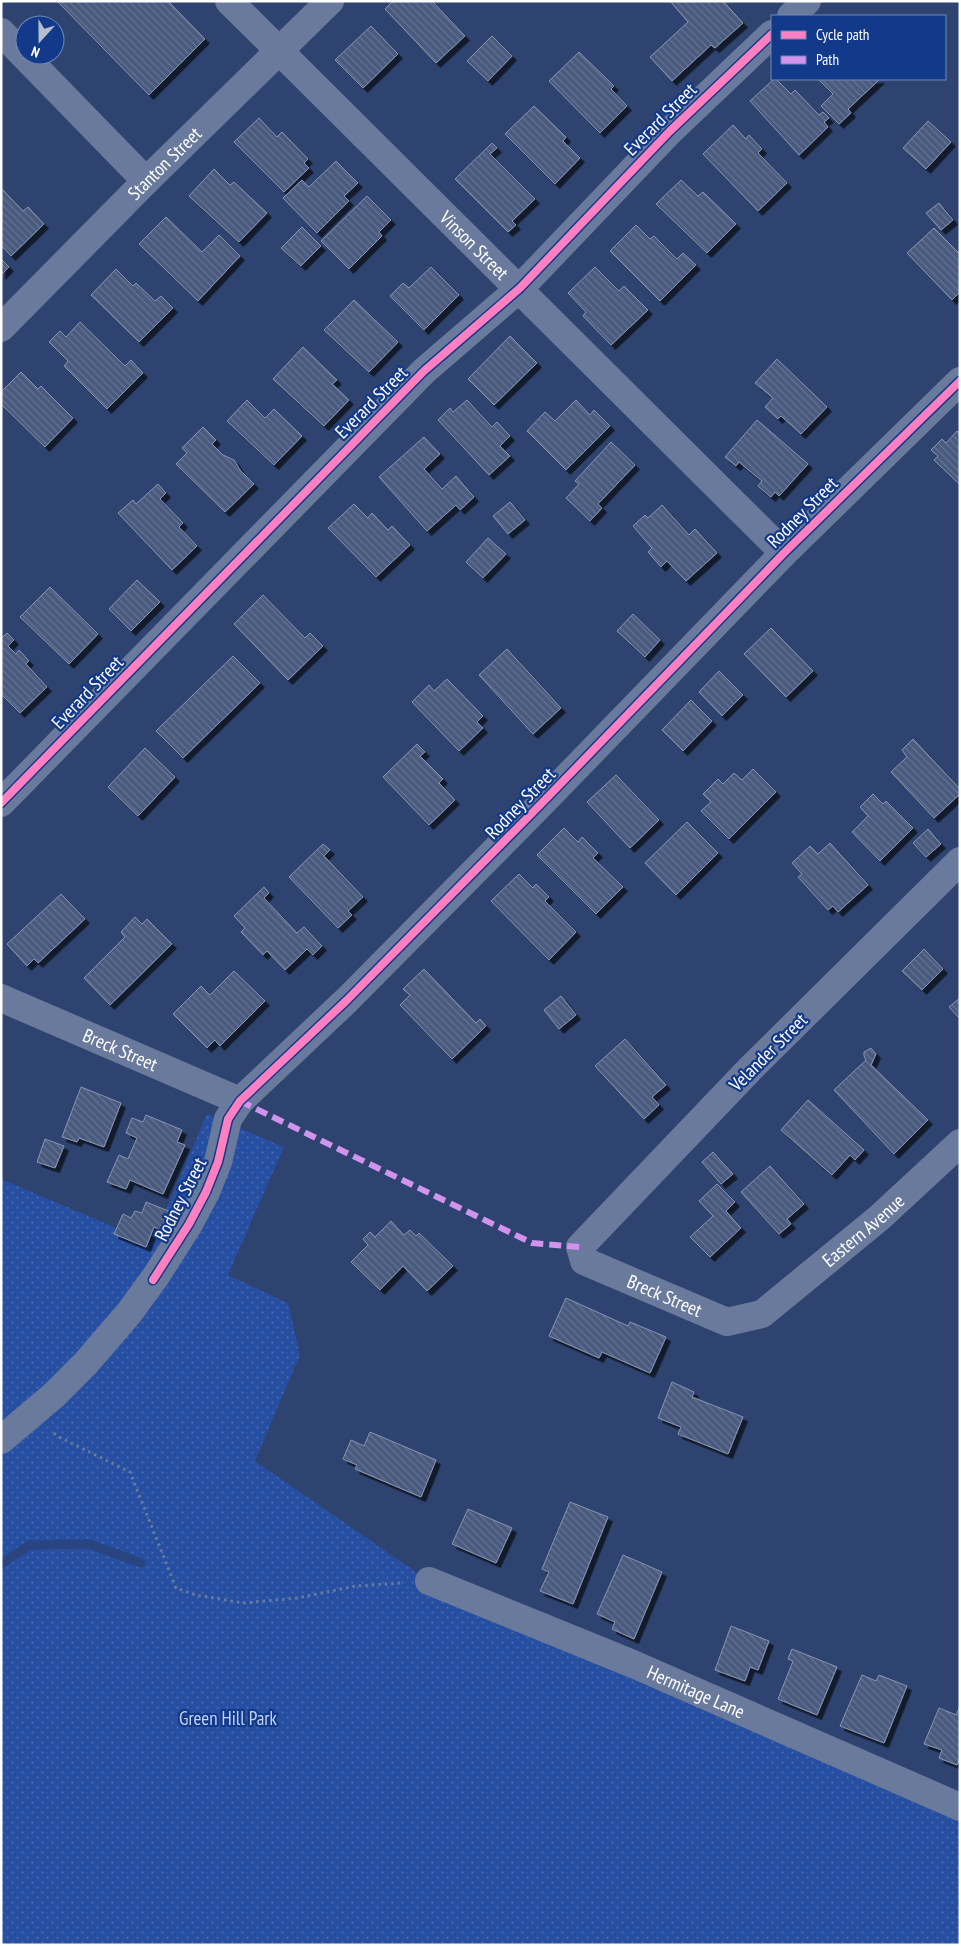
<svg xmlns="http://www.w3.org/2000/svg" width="961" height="1946" font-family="'PT Sans Narrow',sans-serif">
  <defs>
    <pattern id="park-dots" width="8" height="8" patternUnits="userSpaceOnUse" patternTransform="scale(1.25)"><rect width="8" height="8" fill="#264ea1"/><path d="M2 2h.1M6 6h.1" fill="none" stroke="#4769af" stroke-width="1.8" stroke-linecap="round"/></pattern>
    <pattern id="building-back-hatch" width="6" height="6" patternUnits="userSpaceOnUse" patternTransform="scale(1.25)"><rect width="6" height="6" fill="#495a7e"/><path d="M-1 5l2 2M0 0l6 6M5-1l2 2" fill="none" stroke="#647391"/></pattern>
    <filter id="shadow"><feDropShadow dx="4.5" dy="4.5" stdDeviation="0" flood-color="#0009"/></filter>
  </defs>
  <rect width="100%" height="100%" fill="#2e436f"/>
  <path fill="url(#park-dots)" d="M207,1114L284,1147L228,1275L288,1303L300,1355L255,1461L429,1581L960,1807V1945H1V1179L152,1243Z"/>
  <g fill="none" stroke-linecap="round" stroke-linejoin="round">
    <path stroke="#29447e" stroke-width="9" d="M1,1564L30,1545L89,1544L141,1563"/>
  </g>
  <path fill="url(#building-back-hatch)" stroke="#8996b2" filter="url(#shadow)" d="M57,1H168L205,39L149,95Z
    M393,1H432L465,36L436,63L385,9Z
    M670,1H723L743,23L715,48L711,45L672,81L650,57L688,22Z
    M371,26L398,54L363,88L335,60Z
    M492,36L512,56L488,81L467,61Z
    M579,52L614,86L611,89L627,106L600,133L549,81Z
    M774,79H776L791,94L795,90L819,115L823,112L829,118L824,122L828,127L799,155L750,101Z
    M818,79H880L848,109L851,113L839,124L821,106L833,94Z
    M534,106L566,137L563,141L580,158L555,184L505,134Z
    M259,118L277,137L282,132L308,159L304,163L309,168L284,192L234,142Z
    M928,121L951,142L926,169L903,148Z
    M733,125L746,139L749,135L762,149L758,153L787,183L758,211L703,154Z
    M492,143L497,148L490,154L535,199L512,221L516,225L508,232L455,179Z
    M336,161L358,183L344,196L349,201L317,233L283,198L302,180L309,187Z
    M214,169L230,185L234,182L267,213L239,242L189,196Z
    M681,180L698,196L703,192L736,224L707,253L656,204Z
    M1,188L23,211L28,207L44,224L11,256L1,245Z
    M367,196L391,220L379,232L382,236L349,269L321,241Z
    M939,203L953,220L941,230L926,213Z
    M166,217L202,252L219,235L240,256L198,301L139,244Z
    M636,225L650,239L654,236L677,259L683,253L696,265L660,301L610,251Z
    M302,227L321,246L301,266L281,248Z
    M934,228L960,254V292L952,300L907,253Z
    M1,259L9,267L1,275Z
    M431,267L459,295L424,330L390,296L403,283L409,288Z
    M595,267L619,291L624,286L648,310L611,345L583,316L586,312L568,293Z
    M116,269L133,286L136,283L155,301L161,296L173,308L139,342L91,295Z
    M354,300L398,342L369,372L324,330Z
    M80,322L125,366L131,360L143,373L107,409L64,366L68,361L49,342L60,331L66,337Z
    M510,336L537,363L494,405L468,379Z
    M303,347L337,380L332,384L349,400L324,426L273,379Z
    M777,359L827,407L801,434L781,416L778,419L765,407L773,398L755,383Z
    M21,372L38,389L41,386L73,418L45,447L1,404V392Z
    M247,400L265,418L274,409L302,436L274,465L227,421Z
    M467,400L492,427L497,422L510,436L500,446L510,456L489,475L438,420L450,408L453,412Z
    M576,400L590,415L594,410L610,426L566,470L527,431L545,412L555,421Z
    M757,420L808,464L779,496L775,492L771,497L758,486L762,481L739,462L736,466L725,457Z
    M203,427L216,440L212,444L223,455L234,460L240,470L254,484L225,512L176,464L187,453L182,448Z
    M957,431L960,434V485L934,460L938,456L931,450L942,439L946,443Z
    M424,437L440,454L424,469L442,489L456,476L474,497L460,510L456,505L427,531L379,477Z
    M611,442L635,465L598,504L602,508L590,521L566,498L579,484L575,481Z
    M158,484L166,493L160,499L183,523L179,527L197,546L172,570L118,513L133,500L136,504Z
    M510,502L525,520L508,534L493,516Z
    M354,504L368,518L372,513L388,530L392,526L410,545L376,577L328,528Z
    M662,505L689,535L695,529L717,553L686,581L667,561L661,567L648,552L652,548L633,526L645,515L648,518Z
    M488,538L506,554L483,578L466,562Z
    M137,580L160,602L131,631L109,609Z
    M50,587L98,634L69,664L20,617Z
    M263,595L305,638L310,633L323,646L288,680L234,624Z
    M633,614L660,640L645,657L617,631Z
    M771,628L813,671L786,697L744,654Z
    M7,633L14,640L8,646L16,654L19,650L29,661L26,664L47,687L20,713L1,694V639Z
    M507,649L561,708L533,734L479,675Z
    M233,656L260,683L183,758L156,731Z
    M719,671L743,695L722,716L699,692Z
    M447,679L483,716L477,722L483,728L459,751L412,702L429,685L434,691Z
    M691,700L712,721L683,751L662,730Z
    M913,739L960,789V794L934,818L891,772L907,757L902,750Z
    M417,744L425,752L420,756L443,779L439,783L455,800L429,825L383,777Z
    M145,748L175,777L138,816L108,787Z
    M753,769L776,792L729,839L701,811L711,802L703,794L718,779L723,784L734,773L742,780Z
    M616,775L659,820L630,848L587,802Z
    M873,794L883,804L886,801L913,828L880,861L852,832L868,816L860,807Z
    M687,822L718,853L676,895L645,863Z
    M564,828L578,842L582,837L598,853L593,858L623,887L596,914L537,855Z
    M928,829L941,844L926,857L913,843Z
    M830,843L868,885L838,912L833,906L828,910L798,877L802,874L792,863L810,846L818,854Z
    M323,844L330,850L324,856L363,897L348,911L352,915L338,928L289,877Z
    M519,874L533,888L536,884L549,897L545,901L576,932L549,960L491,901Z
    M264,887L269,893L264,898L297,933L304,927L322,946L313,955L307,949L285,970L267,951L263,955L241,932L245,928L234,916Z
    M61,894L85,919L38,963L34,959L27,966L7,944Z
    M135,917L142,924L147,919L172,944L110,1005L84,978L125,937L121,932Z
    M924,949L943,969L922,990L902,971Z
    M424,969L476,1023L480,1019L486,1026L452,1059L400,1005L410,995L403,989Z
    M234,971L265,1001L220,1046L215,1040L207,1048L173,1014L201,986L210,995Z
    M561,996L576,1015L559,1029L544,1010Z
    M960,998V1019L949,1007Z
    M625,1039L666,1085L652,1097L659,1105L644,1119L595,1066Z
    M871,1048L876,1054L871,1065L928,1120L894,1154L834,1090L866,1060L864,1056V1052Z
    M81,1087L121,1103L104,1147L79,1138L77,1142L62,1137Z
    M808,1100L864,1150L855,1160L850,1155L832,1175L781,1130Z
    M146,1115L182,1130L177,1142L185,1145L163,1194L130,1180L126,1189L107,1182L119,1155L128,1159L137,1138L126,1133L132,1118L143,1122Z
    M45,1139L64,1146L55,1168L37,1162Z
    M713,1152L733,1174L721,1184L702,1162Z
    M770,1166L804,1204L787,1219L791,1224L779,1234L741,1192Z
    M717,1184L735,1202L726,1211L741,1228L710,1257L690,1237L713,1216L699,1201Z
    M146,1202L171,1212L163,1231L154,1227L146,1247L114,1234L123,1214L131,1218L135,1211L142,1213Z
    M391,1221L404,1235L410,1230L416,1236L419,1233L453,1266L427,1291L403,1266L380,1290L351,1262L368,1245L363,1239L370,1232L375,1237Z
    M566,1298L628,1326L630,1322L666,1337L650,1373L602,1352L599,1358L549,1336Z
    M672,1382L694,1392L692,1397L743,1417L728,1454L678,1434L681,1427L658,1418Z
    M370,1432L436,1460L421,1497L355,1469L357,1465L343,1459L351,1440L364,1446Z
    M570,1502L608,1517L573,1604L540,1591L549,1572L542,1569Z
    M468,1509L512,1528L496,1563L452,1544Z
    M623,1555L662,1572L634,1639L612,1629L615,1622L597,1614Z
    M731,1626L769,1641L758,1670L750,1667L745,1681L715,1670Z
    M792,1649L837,1667L817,1715L778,1699L793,1661L788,1659Z
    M862,1675L876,1681L879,1675L907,1686L884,1743L840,1726Z
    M960,1706V1758L957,1765L939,1758L942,1750L924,1744L939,1708L956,1715Z"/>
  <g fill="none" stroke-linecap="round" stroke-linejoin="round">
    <path stroke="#6a7a9c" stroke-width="3" stroke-dasharray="2.5 4" stroke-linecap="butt" d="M54,1433L57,1436L130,1472L176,1588L196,1595L243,1603L297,1598L356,1586L401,1583"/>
    <g stroke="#6a7a9c" stroke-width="28">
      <path id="s1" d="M229,1L784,553"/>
      <path d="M791,16L807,1"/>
      <path d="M1,32L146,181"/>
      <path id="s2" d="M1,328L146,181L330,1"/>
      <path d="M1,803L424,371L520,288L670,131L772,34"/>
      <path id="s3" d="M960,861L750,1069L580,1247L584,1261L727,1322L762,1314L879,1218L960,1143"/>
      <path id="s4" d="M1,998L240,1101"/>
      <path d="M1,1440L54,1395L86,1363L129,1313L156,1276L189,1224L206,1192L218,1162L228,1119L240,1101L347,1000L540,805L784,553L960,381"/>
      <path id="s5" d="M429,1581L633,1664L960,1807"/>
    </g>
    <path stroke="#d193ec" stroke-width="6" stroke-dasharray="12 6" stroke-linecap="butt" d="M240,1101L532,1243L580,1247"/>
    <defs>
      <path id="cycleway" d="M1,803L424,371L520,288L670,131L772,34
        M153,1280L189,1224L206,1192L218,1162L228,1119L240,1101L347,1000L540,805L784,553L960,381"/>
    </defs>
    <use href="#cycleway" stroke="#13398a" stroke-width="11"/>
    <use href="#cycleway" stroke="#ff80c0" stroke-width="8"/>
  </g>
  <g text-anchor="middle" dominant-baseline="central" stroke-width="4.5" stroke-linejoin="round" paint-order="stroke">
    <g font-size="19" fill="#fff" stroke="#13398a">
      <text transform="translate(660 119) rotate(-45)">Everard Street</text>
      <text stroke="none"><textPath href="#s2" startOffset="232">Stanton Street</textPath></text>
      <text stroke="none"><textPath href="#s1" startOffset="346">Vinson Street</textPath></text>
      <text transform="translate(371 402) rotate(-45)">Everard Street</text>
      <text transform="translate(802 512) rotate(-45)">Rodney Street</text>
      <text transform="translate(87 692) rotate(-46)">Everard Street</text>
      <text transform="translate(520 803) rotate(-46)">Rodney Street</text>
      <text stroke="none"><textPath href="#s4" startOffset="130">Breck Street</textPath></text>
      <text transform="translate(768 1052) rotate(-45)">Velander Street</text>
      <text transform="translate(180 1199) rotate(-63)">Rodney Street</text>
      <text stroke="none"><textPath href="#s3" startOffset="879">Eastern Avenue</textPath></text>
      <text stroke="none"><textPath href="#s3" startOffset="644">Breck Street</textPath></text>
      <text stroke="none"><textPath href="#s5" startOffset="289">Hermitage Lane</textPath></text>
    </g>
    <g font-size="19" fill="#c0d4fc" stroke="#13398a">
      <text x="228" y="1718">Green Hill Park</text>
    </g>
  </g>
  <rect width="961" height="1946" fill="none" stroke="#ffffff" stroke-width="5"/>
  <rect x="771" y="15" width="175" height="65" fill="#13398a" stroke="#7188b9"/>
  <rect x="781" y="31" width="25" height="8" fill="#ff80c0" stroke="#7188b9"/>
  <text x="816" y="40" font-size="15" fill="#ffffff">Cycle path</text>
  <rect x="781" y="56" width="25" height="8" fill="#d193ec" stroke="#7188b9"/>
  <text x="816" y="65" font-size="15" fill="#ffffff">Path</text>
  <g transform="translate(40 40) rotate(201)"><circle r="24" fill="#13398a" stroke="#7188b9"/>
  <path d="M0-4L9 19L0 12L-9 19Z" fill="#b6bdcd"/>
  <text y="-8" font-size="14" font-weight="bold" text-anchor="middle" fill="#ffffff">N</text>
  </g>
</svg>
